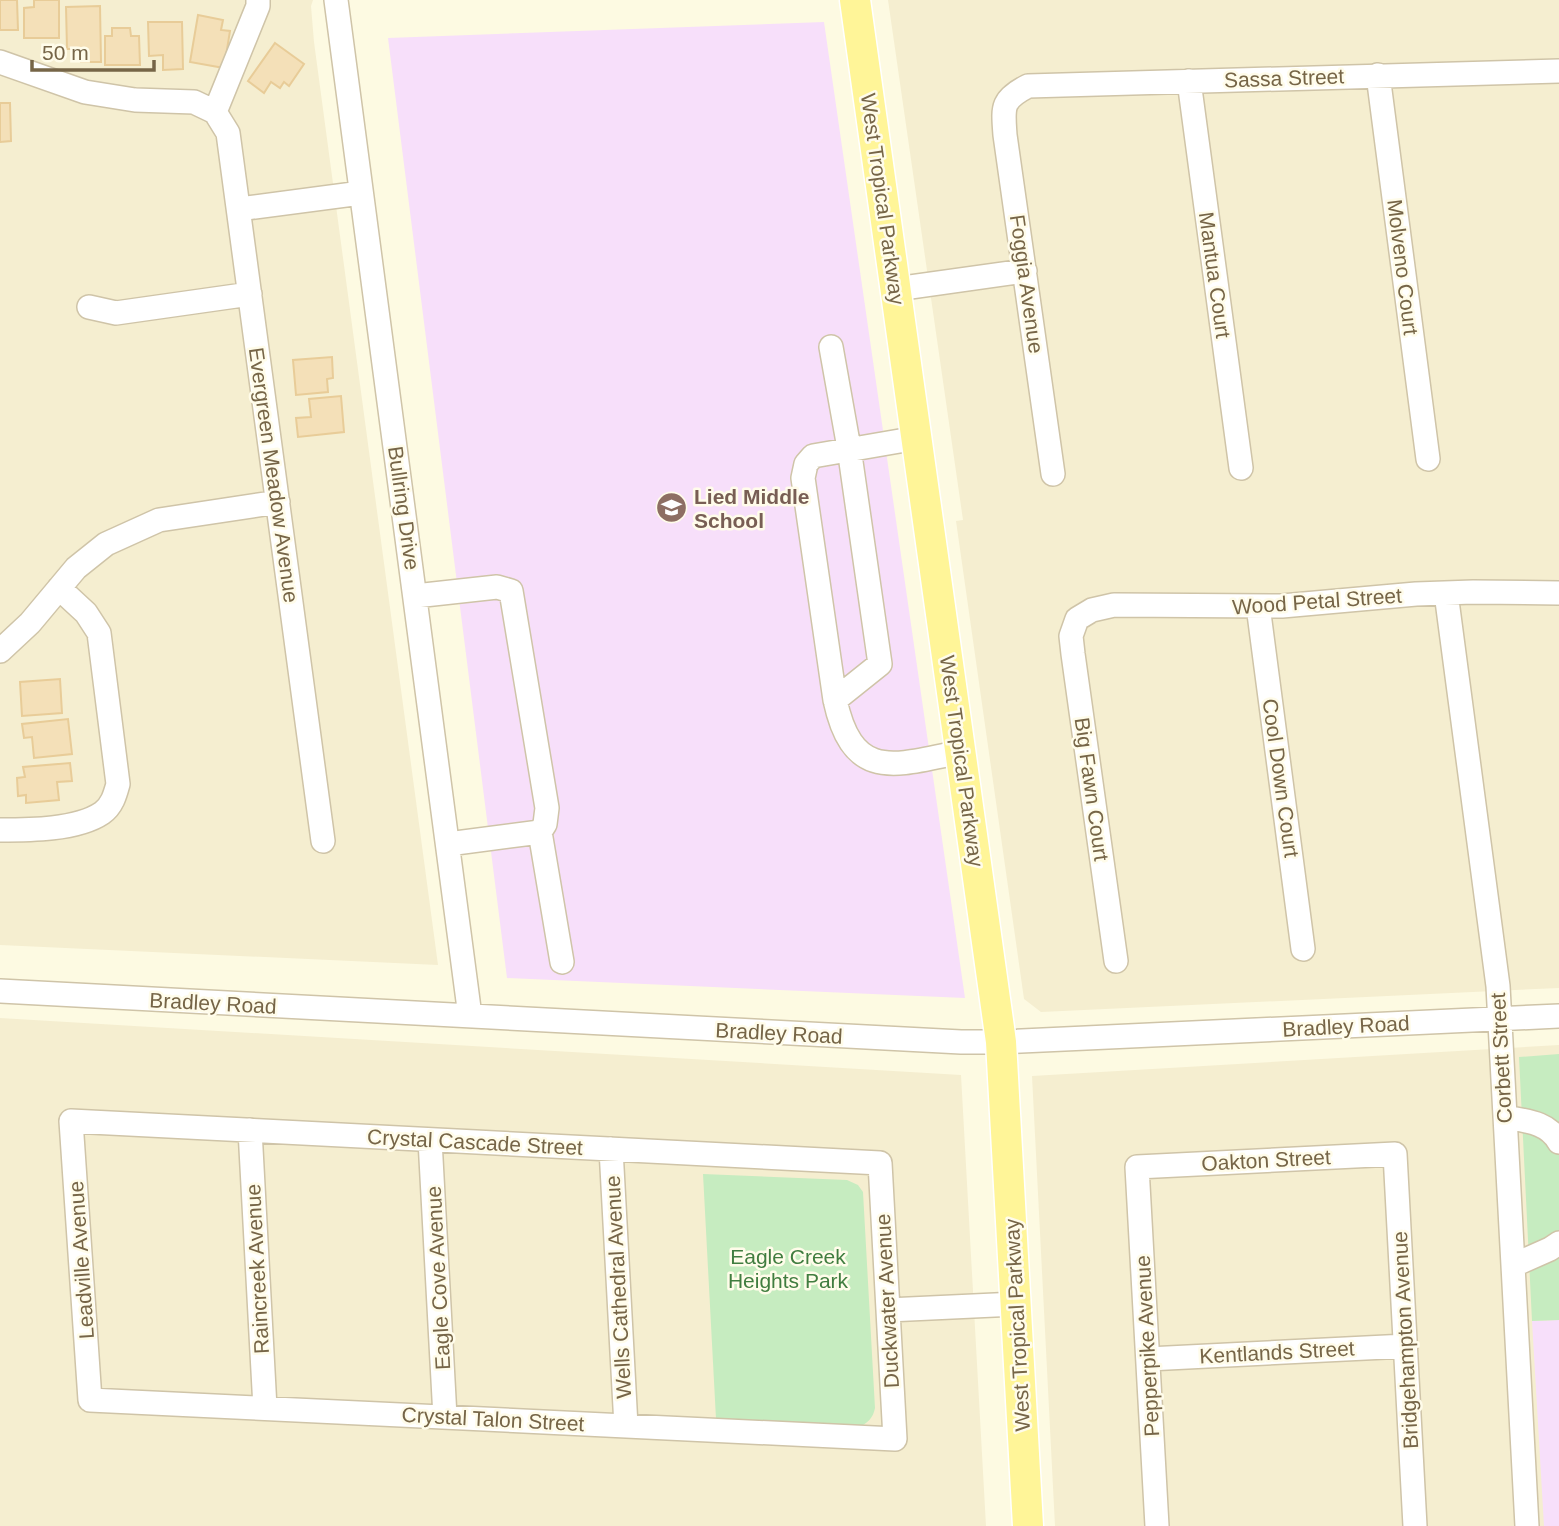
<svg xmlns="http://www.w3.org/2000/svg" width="1559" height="1526" font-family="Arial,sans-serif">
  <rect width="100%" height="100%" fill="#fdfae2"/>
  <path fill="#f5eed0" d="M0,0H313L311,6L314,42L438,965L0,945Z
    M888,0H1559V988L1041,1012L1024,999L956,521L963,520Z
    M0,1018L961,1075L986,1526H0Z
    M1559,1045V1526H1055L1032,1076Z"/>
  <path fill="#f7dffa" d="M824,22L965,998L507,978L388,38Z
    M1559,1320V1526H1544L1532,1321Z"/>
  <path fill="#c6ecc0" d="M1559,1054V1320L1532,1321L1519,1057Z
    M703,1174L847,1180L858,1185L863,1192L875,1408C873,1418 868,1423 859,1427L716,1419Z"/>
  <path fill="#f4e0b8" stroke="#e8cc98" stroke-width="2" d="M0,0H17L18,30H0Z
    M34,0H59V38H24V8L34,7Z
    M100,6L101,62H81V49H67L66,7Z
    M198,15L223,20L221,30L230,31L224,68L190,62Z
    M148,22H182L183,69L163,70V55L149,56Z
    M112,28H130L131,36H139L140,65H105V36H112Z
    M275,43L304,64L289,86L284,82L280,88L271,82L264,93L248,81Z
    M0,103H10L11,141L0,142Z
    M332,357L333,378L327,379L328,392L296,395L293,360Z
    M341,396L344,432L298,437L296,418L311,417L309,399Z
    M60,679L62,713L22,716L20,682Z
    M68,719L72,754L34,758L32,737L24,738L22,724Z
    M70,763L72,781L57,782L59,800L26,803V795L18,796L17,778L25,777L23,767Z"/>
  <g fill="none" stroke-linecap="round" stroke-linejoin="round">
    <defs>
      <path id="minor" d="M336,0L470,1016
        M0,62L85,92L135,100L194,102L215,112
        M1378,75L1428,459
        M1189,81L1241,468
        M215,112L228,133L323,841
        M215,112L258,6V0
        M239,209L361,193
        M896,289L1025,271
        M89,307L116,313L250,294
        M831,347L849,448L880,664L835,700
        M917,438L813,456L806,464L803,478L835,700C853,783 895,765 961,752
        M1053,474L1005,135C1003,107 1001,100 1028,86L1559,71
        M1446,593L1498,986L1527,1526
        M415,596L497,587L511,591L547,808L545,824L540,832L448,844
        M1258,606L1303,949
        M0,651L30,623L76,568L106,544L159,520L278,502
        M0,830C29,830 77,830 102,813C112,806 115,795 118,784L99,633L86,613L59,588
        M540,832L562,962
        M1116,961L1073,654L1071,636L1077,619L1092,610L1114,605L1282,606L1416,594L1473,592L1559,593
        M0,991L961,1042H1001L1559,1016
        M1505,1117C1526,1121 1548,1122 1559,1142
        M71,1121L880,1163L895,1439L90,1400Z
        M250,1130L265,1408
        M430,1140L445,1417
        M611,1149L626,1426
        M1514,1265L1550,1249L1559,1243
        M888,1310L1016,1304
        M1148,1359L1406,1346
        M1157,1526L1137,1167L1395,1154L1415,1526"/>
      <path id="major" d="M855,0L1001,1042L1028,1526"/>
    </defs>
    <use href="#minor" stroke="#cfc4a8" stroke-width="26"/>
    <use href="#major" stroke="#fff" stroke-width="33"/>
    <use href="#minor" stroke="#fff" stroke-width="23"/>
    <use href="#major" stroke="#fff598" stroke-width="30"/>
  </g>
  <defs>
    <symbol id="school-disc" viewBox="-11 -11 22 22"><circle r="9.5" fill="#8d6e63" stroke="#fffcea"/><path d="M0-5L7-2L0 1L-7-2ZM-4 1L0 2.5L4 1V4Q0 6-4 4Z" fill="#fff"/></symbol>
  </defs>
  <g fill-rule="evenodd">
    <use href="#school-disc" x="654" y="490" width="35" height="35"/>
  </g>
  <g text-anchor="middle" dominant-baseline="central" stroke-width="5" stroke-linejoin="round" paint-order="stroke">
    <g font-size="21" fill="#766547" stroke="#fffcea">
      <text transform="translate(1284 78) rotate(-2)">Sassa Street</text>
      <text transform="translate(883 199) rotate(82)">West Tropical Parkway</text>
      <text transform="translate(1403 267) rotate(83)">Molveno Court</text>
      <text transform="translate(1215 275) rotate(82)">Mantua Court</text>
      <text transform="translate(1027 284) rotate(82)">Foggia Avenue</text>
      <text transform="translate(274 475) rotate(82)">Evergreen Meadow Avenue</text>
      <text transform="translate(404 508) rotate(82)">Bullring Drive</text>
      <text transform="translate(1317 601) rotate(-4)">Wood Petal Street</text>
      <text transform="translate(962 761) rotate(82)">West Tropical Parkway</text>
      <text transform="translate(1281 778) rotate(82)">Cool Down Court</text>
      <text transform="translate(1092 789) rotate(82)">Big Fawn Court</text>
      <text transform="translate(213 1003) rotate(3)">Bradley Road</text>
      <text transform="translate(1346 1026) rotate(-3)">Bradley Road</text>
      <text transform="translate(779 1033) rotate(3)">Bradley Road</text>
      <text transform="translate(1501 1058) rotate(-93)">Corbett Street</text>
      <text transform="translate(475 1142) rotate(3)">Crystal Cascade Street</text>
      <text transform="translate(1266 1160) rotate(-3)">Oakton Street</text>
      <text transform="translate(81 1260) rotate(-94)">Leadville Avenue</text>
      <text transform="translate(257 1269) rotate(-93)">Raincreek Avenue</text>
      <text transform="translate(438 1278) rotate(-93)">Eagle Cove Avenue</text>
      <text transform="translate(618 1287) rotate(-93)">Wells Cathedral Avenue</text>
      <text transform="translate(887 1301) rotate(-93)">Duckwater Avenue</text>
      <text transform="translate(1017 1325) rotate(-93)">West Tropical Parkway</text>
      <text transform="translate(1405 1340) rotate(-93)">Bridgehampton Avenue</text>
      <text transform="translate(1147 1346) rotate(-93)">Pepperpike Avenue</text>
      <text transform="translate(1277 1352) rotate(-3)">Kentlands Street</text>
      <text transform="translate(493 1419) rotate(3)">Crystal Talon Street</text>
    </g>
    <g font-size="21" font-weight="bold" fill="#785e54" stroke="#fffcea" text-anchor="start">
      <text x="694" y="496">Lied Middle<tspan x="694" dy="24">School</tspan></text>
    </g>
    <g font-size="21" fill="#407d3f" stroke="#fffcea">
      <text x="788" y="1256">Eagle Creek<tspan x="788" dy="24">Heights Park</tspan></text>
    </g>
  </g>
  <path d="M32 60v10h122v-10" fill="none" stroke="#766547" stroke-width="3.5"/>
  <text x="42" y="60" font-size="21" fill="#766547" stroke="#fffcea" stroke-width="5" paint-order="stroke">50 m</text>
</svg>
